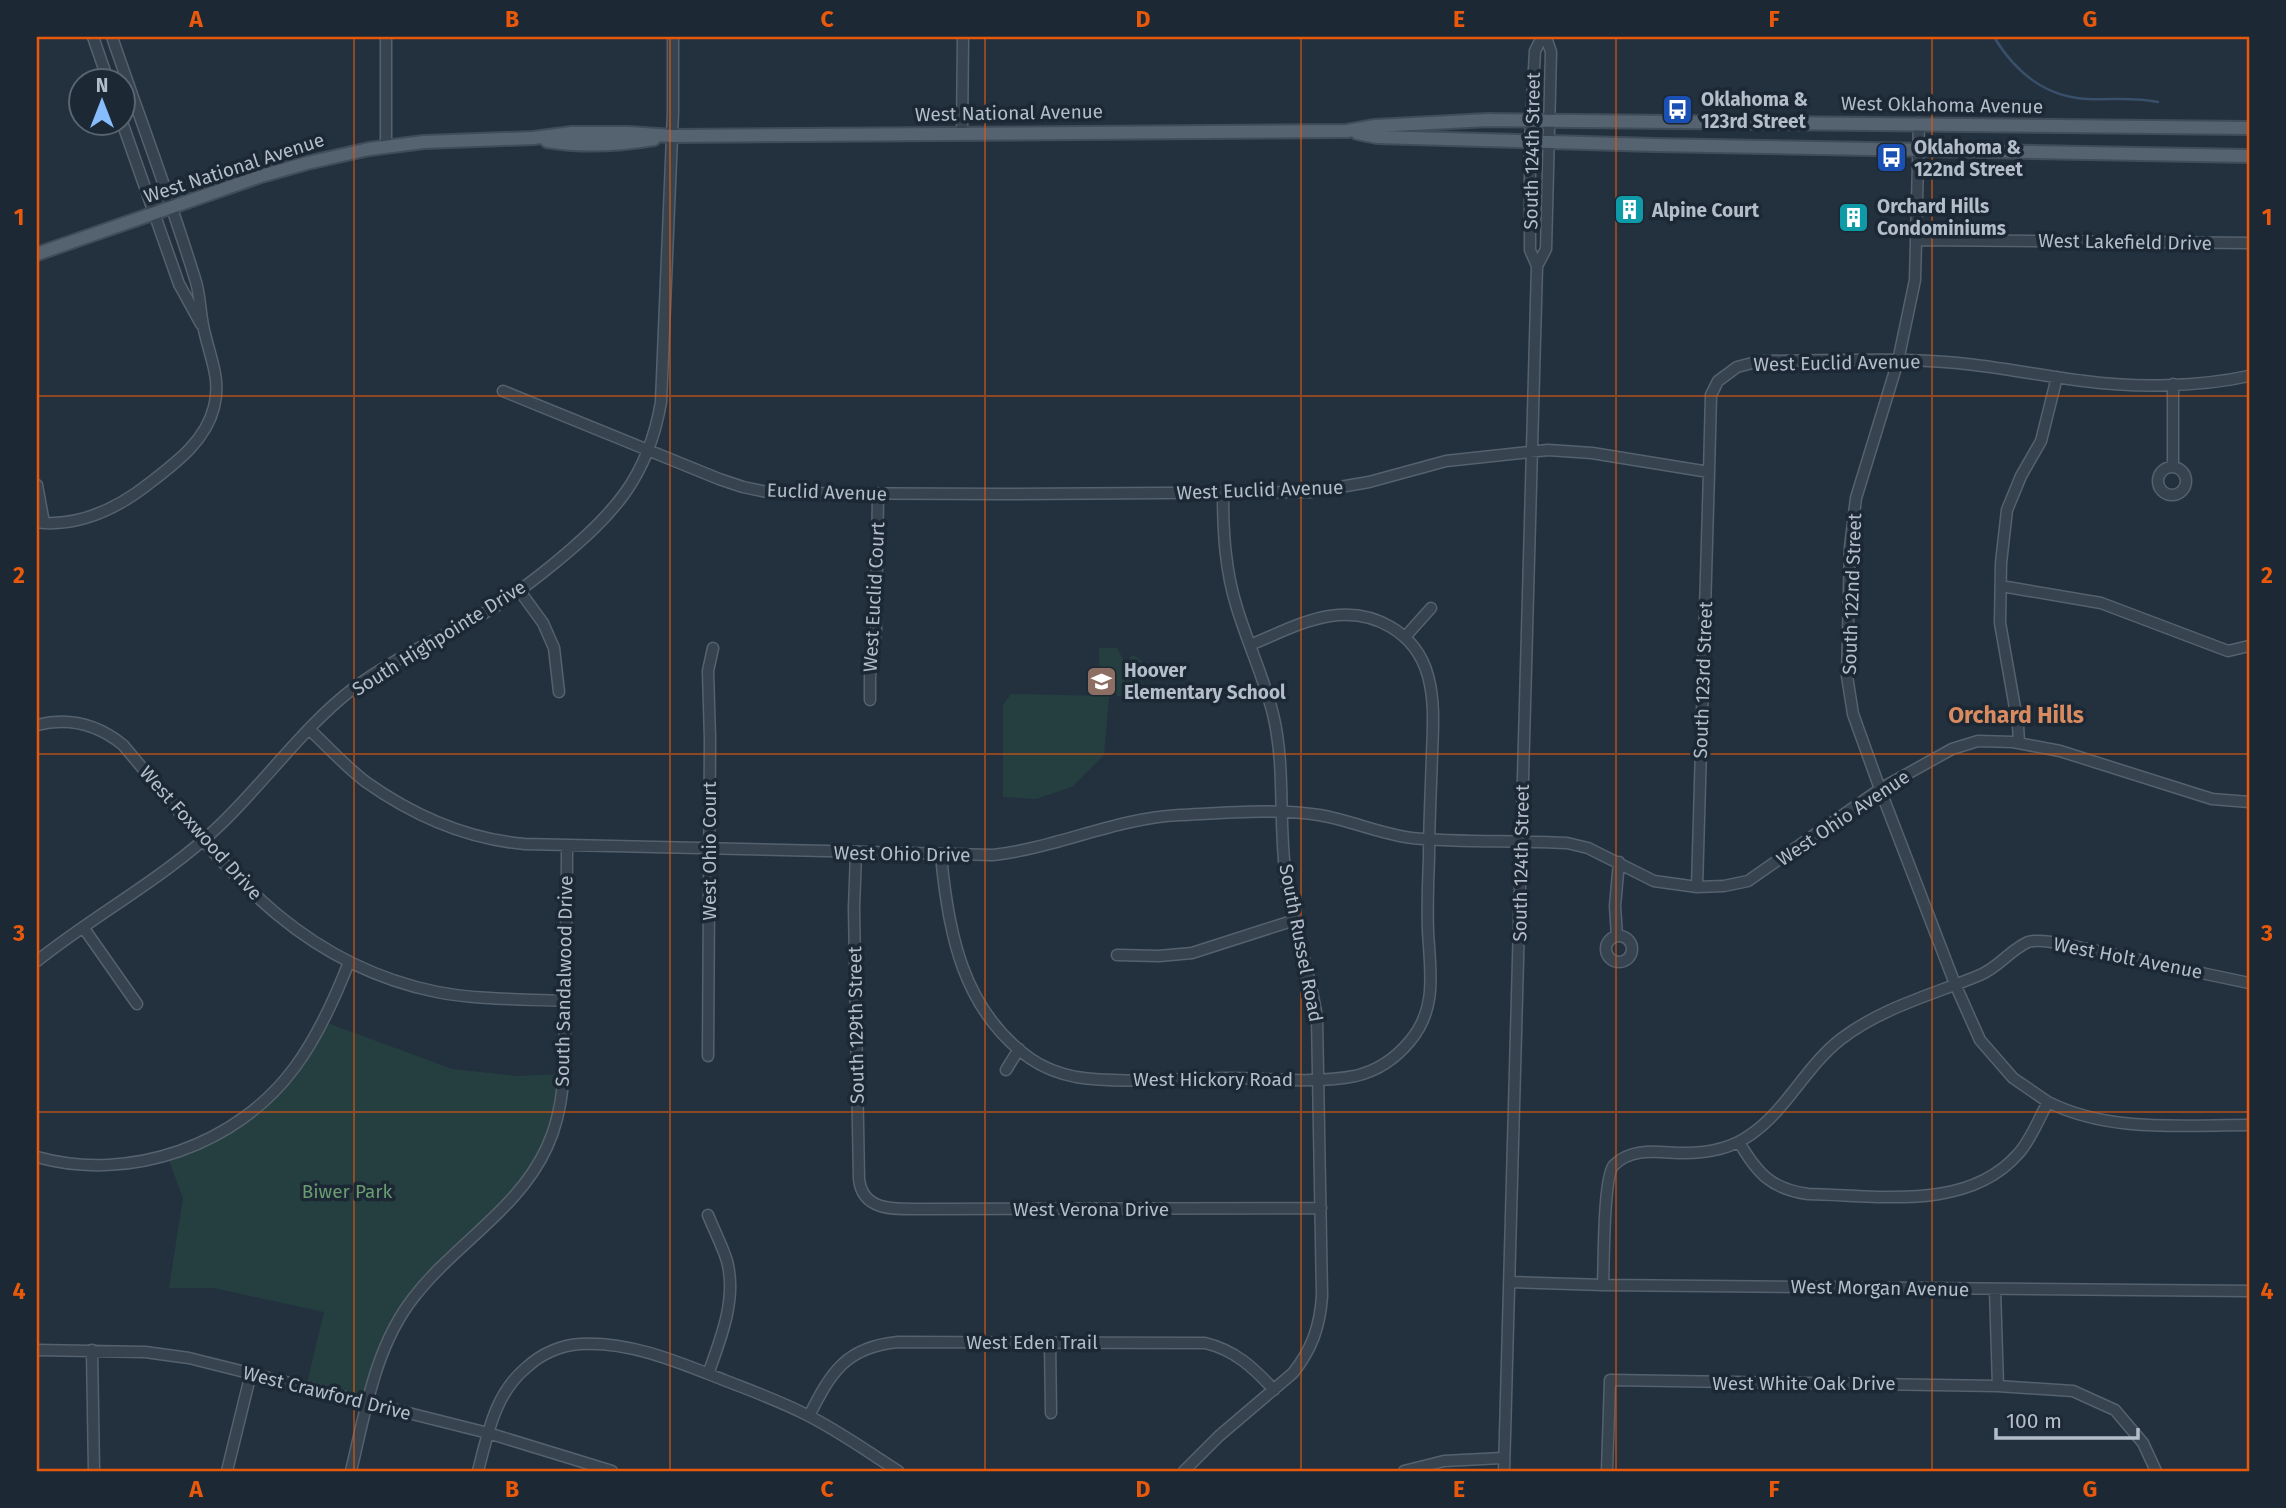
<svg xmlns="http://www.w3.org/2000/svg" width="2286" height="1508" font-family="'Fira Sans',sans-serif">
  <rect width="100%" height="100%" fill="#23313f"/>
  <path fill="#253f40" d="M1099,648H1117L1124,661H1129L1131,656H1135L1142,661V696H1117L1115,684H1100Z
    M1011,694L1109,696L1104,755L1072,787L1036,799L1003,797V705Z
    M322,1021L452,1069L517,1076L563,1074L559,1110L538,1165L412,1299L368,1403L306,1387L324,1312L214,1288H169L183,1198L167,1155L194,1146L271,1095Z"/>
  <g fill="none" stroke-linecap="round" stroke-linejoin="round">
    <path stroke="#385069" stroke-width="2.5" d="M1994,37C2016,73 2045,97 2088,99C2112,100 2135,97 2158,102"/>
    <defs>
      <path id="minor" d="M93,37L108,80
        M386,37V146
        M122,122L179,284L201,324
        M1919,123L1915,280L1898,361L1856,498L1850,547L1847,676L1853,714L1880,789L1955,984L1980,1040L2013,1078L2048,1102
        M962,133L963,37
        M1917,240L2249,243
        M1537,266L1546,249L1551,52L1546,37
        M2173,384V467
        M503,391L719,479L743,487L772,493L1001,494L1311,492L1369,482L1446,461L1548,450L1592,453L1709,472L1711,395L1718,381L1737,367L1760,361C1825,361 1893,357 1958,363C2000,367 2042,376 2084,381C2136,388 2198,387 2249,376
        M2158 481a14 14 0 1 1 28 0a14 14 0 1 1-28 0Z
        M37,485L44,523L37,522
        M44,523C84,525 121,506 151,482C177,462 206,440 214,407C221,380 211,360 205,334C200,317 201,299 196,282C171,200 140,119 112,37
        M2001,586L2101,603L2228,651L2249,646
        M519,590L543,623L554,648L559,692
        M1405,637L1431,608
        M870,700V676L876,629L878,494
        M37,725C69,717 97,724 123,745C216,854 286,961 437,992C479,1000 522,999 565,1001
        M310,730C328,747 346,767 366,782C414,816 466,839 525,844L993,855C1056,848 1116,818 1180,815C1221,813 1279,808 1319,815C1350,820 1380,834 1412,838C1463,843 1515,840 1567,843L1588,848L1654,881L1697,887L1724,886L1748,881L1880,789L1952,749L1978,741L2013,742L2060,751L2212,799L2249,802
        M2019,743L2018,725L2000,623L2001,563L2007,510L2021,476L2041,441L2057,377
        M856,853L854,908L859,1179C863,1216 904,1208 933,1209L1321,1208
        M941,855C948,933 963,1011 1031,1059C1044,1068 1061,1074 1076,1077C1121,1084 1181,1078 1228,1078C1269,1078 1314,1084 1355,1076C1377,1071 1396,1058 1410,1041C1438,1008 1430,970 1428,931C1427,906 1428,882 1429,858C1429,823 1431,789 1432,754C1433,728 1435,701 1428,676C1416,632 1373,609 1330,616C1303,620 1275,635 1250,645
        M1697,887L1709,472
        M83,927L137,1004
        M1606 949a13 13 0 1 1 26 0a13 13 0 1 1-26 0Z
        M1617,936L1615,906L1619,862
        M1117,955L1159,956L1192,953L1295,920
        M37,961C96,914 166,877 220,825C264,783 306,724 354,688C393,658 440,639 483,614C509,599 533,581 556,562C613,515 648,478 661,402L673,112V37
        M708,1056L710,739L708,671L713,648
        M1006,1070L1019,1049
        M1739,1142C1757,1173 1771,1189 1808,1194C1877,1195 1967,1212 2018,1154C2031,1140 2039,1118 2048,1102C2110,1133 2182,1125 2249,1125
        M37,1157C130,1183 238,1145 295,1067C318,1036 335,998 349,962
        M708,1215C714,1230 722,1245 727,1261C737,1299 721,1338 708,1374
        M1511,1282L1603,1285L2249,1291
        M1603,1285C1604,1265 1603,1176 1614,1165C1633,1146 1661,1153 1684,1153C1707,1153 1732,1148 1750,1135C1786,1111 1806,1066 1841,1039C1883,1007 1932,995 1980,975C1999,967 2010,950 2028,942C2036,939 2050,942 2059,943L2249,983
        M1995,1289L1998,1386
        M1050,1342L1051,1413
        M37,1350L145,1352L189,1358L488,1433L612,1471
        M92,1350L94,1471
        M809,1416C831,1372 846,1347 898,1342L1205,1343C1235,1350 1254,1368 1274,1390
        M227,1471L251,1373
        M351,1471C365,1413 375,1346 414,1297C455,1244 519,1209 547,1147C569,1100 564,1045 565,994C566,945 567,895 567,845
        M478,1471C488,1433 495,1393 527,1367C541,1354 561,1345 580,1344C630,1341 678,1362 724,1380C752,1391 780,1401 807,1415C839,1431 868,1452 898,1471
        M1184,1471L1219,1436L1293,1373C1312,1349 1320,1326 1322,1296L1317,1018C1310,970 1292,925 1286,878C1278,823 1286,768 1273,714C1264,678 1248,644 1237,608C1225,570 1223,532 1223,493
        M1404,1471L1444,1461L1502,1458L1504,1460
        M1504,1471L1537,266L1530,250V141L1535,51L1542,37
        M1607,1471L1610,1380L1998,1386L2073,1391L2115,1410L2143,1443L2156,1471"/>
      <path id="major" d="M1357,133L1377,137L1654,145L2249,156
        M547,141C583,147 618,145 654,139
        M37,254L261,176L307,163L369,149L424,142L533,138L572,133H629L672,136L1347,131L1375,126L1488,120L2249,128"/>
    </defs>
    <use href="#minor" stroke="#55616d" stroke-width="13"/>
    <use href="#major" stroke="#404c58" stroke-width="16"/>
    <use href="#minor" stroke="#37434f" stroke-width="10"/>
    <use href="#major" stroke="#55626f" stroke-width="12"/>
  </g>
  <path fill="none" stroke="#e8590c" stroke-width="2" stroke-opacity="0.55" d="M354,37V1471M670,37V1471M985,37V1471M1301,37V1471M1616,37V1471M1932,37V1471M37,396H2249M37,754H2249M37,1112H2249"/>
  <defs>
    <symbol id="bus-square" viewBox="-11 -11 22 22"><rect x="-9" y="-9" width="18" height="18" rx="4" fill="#1a4fb4" stroke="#1c2834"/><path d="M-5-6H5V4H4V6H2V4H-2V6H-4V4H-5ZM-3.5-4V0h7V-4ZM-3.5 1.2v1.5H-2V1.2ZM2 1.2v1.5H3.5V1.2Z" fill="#fff"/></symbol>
    <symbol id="building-square" viewBox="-11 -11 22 22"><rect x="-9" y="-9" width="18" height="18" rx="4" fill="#0f9aa8" stroke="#1c2834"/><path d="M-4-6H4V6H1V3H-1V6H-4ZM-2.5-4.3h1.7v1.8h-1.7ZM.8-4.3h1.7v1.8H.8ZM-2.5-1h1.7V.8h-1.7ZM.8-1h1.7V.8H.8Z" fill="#fff"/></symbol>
    <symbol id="school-square" viewBox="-11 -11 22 22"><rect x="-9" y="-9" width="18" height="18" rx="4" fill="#8d6e63" stroke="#1c2834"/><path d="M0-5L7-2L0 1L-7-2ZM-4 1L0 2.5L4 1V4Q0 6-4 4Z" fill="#fff"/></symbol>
  </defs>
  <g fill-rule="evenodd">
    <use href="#bus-square" x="1660" y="92" width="35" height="35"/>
    <use href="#bus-square" x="1874" y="140" width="35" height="35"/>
    <use href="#building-square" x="1612" y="192" width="35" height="35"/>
    <use href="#building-square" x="1836" y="200" width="35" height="35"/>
    <use href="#school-square" x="1084" y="664" width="35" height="35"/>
  </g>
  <g text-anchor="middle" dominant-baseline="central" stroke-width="7" stroke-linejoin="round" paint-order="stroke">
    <g font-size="19" font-weight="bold" fill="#b3beca" stroke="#1c2834" text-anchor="start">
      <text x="1701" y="99">Oklahoma &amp;<tspan x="1701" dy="22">123rd Street</tspan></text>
      <text x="1914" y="147">Oklahoma &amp;<tspan x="1914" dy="22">122nd Street</tspan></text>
      <text x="1877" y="206">Orchard Hills<tspan x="1877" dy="22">Condominiums</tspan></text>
      <text x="1652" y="210">Alpine Court</text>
      <text x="1124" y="670">Hoover<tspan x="1124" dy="22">Elementary School</tspan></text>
    </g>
    <g font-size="19" fill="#b3beca" stroke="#1c2834">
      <text transform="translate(1942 105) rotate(1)">West Oklahoma Avenue</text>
      <text transform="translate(1009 113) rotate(-1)">West National Avenue</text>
      <text transform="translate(1532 151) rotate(-89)">South 124th Street</text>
      <text transform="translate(234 168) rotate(-18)">West National Avenue</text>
      <text transform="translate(2125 242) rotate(1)">West Lakefield Drive</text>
      <text transform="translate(1837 363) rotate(-1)">West Euclid Avenue</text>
      <text transform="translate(1260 490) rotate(-2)">West Euclid Avenue</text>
      <text transform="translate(827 492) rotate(2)">Euclid Avenue</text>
      <text transform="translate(1852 594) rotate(-88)">South 122nd Street</text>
      <text transform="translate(874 597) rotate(-87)">West Euclid Court</text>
      <text transform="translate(439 638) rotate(-32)">South Highpointe Drive</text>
      <text transform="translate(1703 680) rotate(-88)">South 123rd Street</text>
      <text transform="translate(1843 818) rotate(-34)">West Ohio Avenue</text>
      <text transform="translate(201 833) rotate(48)">West Foxwood Drive</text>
      <text transform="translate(709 851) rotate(-90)">West Ohio Court</text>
      <text transform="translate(902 854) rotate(1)">West Ohio Drive</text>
      <text transform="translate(1521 863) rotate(-89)">South 124th Street</text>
      <text transform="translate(1301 943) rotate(79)">South Russel Road</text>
      <text transform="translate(2128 958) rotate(11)">West Holt Avenue</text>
      <text transform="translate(564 981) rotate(-89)">South Sandalwood Drive</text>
      <text transform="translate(856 1025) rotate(-91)">South 129th Street</text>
      <text x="1213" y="1079">West Hickory Road</text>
      <text x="1091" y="1209">West Verona Drive</text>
      <text transform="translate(1880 1288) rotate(1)">West Morgan Avenue</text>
      <text x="1032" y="1342">West Eden Trail</text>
      <text x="1804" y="1383">West White Oak Drive</text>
      <text transform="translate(327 1393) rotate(14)">West Crawford Drive</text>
    </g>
    <g font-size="19" fill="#6a9c71" stroke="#1c2834">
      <text x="347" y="1191">Biwer Park</text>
    </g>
    <g font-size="23" font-weight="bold" fill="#d98b60" stroke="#1c2834">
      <text x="2016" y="715">Orchard Hills</text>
    </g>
  </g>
  <rect width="2286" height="1508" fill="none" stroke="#1c2834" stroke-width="77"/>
  <g transform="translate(102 102)"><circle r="33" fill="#1c2834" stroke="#586470" stroke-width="2"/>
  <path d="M0-5L12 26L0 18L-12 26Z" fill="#87bdfc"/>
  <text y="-10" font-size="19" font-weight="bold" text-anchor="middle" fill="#b3beca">N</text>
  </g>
  <path d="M1996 1428v10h142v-10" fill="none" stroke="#b3beca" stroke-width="3.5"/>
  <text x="2006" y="1428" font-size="21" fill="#b3beca" stroke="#1c2834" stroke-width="5" paint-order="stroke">100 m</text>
  <rect x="38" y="38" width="2210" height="1432" fill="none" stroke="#e8590c" stroke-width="2.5"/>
  <g font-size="23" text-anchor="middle" font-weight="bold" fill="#e8590c">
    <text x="196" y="27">A</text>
    <text x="512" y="27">B</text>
    <text x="827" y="27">C</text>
    <text x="1143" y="27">D</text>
    <text x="1459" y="27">E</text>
    <text x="1774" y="27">F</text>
    <text x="2090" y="27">G</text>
    <text x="19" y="225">1</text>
    <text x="2267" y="225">1</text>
    <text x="19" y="583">2</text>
    <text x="2267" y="583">2</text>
    <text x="19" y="941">3</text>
    <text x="2267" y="941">3</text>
    <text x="19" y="1299">4</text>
    <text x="2267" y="1299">4</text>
    <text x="196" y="1497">A</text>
    <text x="512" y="1497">B</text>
    <text x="827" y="1497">C</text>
    <text x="1143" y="1497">D</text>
    <text x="1459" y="1497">E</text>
    <text x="1774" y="1497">F</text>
    <text x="2090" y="1497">G</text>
  </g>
</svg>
